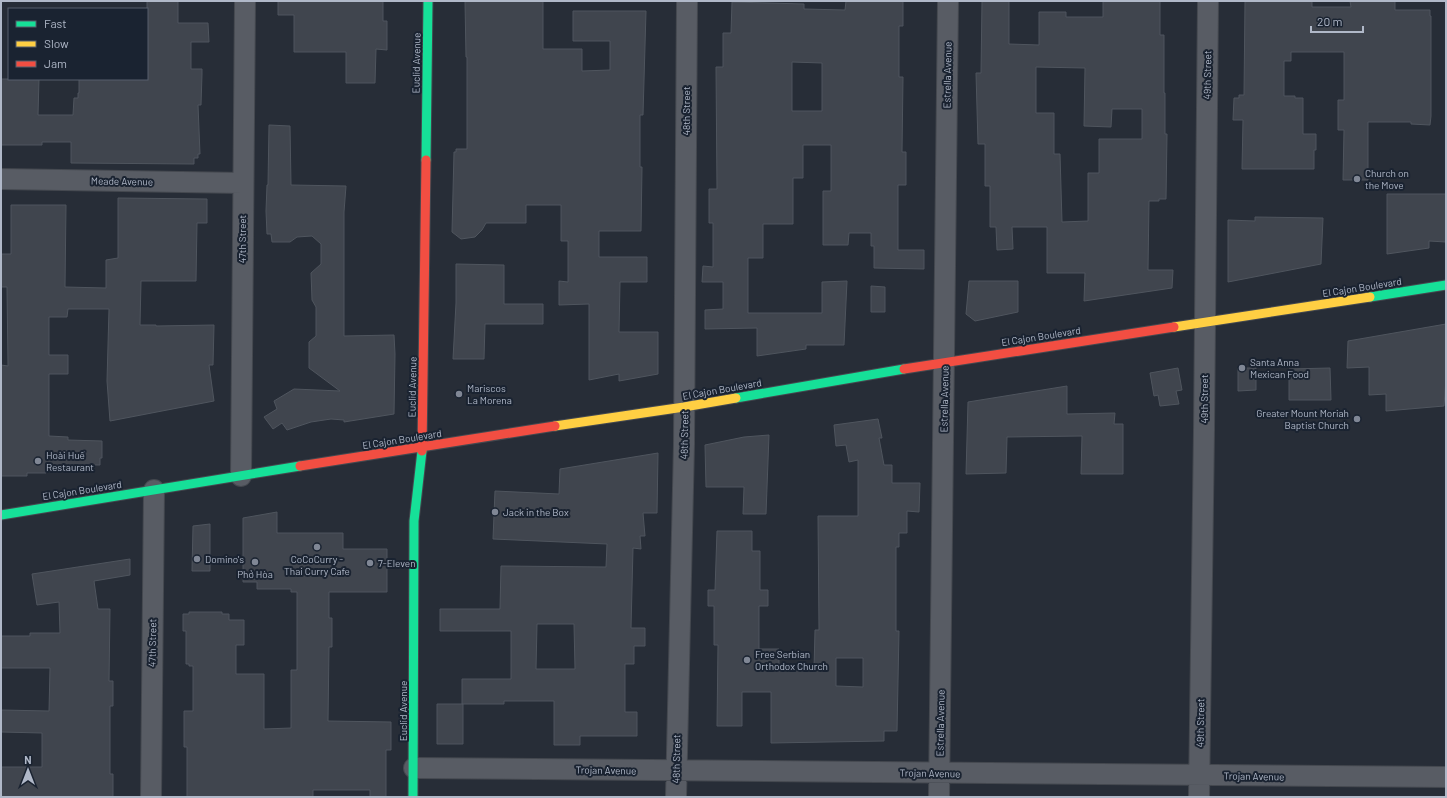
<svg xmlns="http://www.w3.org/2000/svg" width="1447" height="798" font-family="Barlow,sans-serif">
  <rect width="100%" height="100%" fill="#272d37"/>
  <path fill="#40454e" stroke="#4f555e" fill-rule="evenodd" d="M147,1H178V23H208L209,42H191V69H202V74L201,105H198L200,154H198V158H194V164L71,163V142H42V145H1V79H39L38,115H73L74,98H78V93H79V79H147Z
    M278,1H383V21H387V50L376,49L375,83H346V52H294V15H278Z
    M465,1H543V49H582V71L610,70V41H573V11H646L643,115H640V167H642L641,231H599V257H647V282H620L619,332H658V374L619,381V374L589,380V304L559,305V281L568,282V241H561V205H526V223H486L482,230L475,237L461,239L452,232L454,152H456V149H467V57H466Z
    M846,1H903V26H899V77H903L902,152H906V185H898V250H924V269L874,268V246H871V233H849L848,245H823V191H831V145H803V178H793V224H763V258H748V313H822V282L847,281L844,345H806V349L757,356V328L705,329V310L723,309V282H702L703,266L713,267V223H709V189H717L716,67H723V33H731L732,2L804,4V9L845,10ZM792,62L822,63V111H792Z
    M982,1H1009V44L1039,45V12H1066V17H1103V1H1160V35H1164V93H1165V134H1167L1166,199H1159V201H1149L1148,270H1173L1172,288L1084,301L1085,273H1047V227H1012L1013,249L997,250L996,227H990V186H985V144H978L976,73H981ZM1036,67L1085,68L1084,126L1111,127L1112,109H1142V139H1099V173H1088V221L1062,222L1060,154H1054V113H1036Z
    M1245,1H1312V7H1351L1350,1H1395V10H1430V16H1431V116L1430,125L1411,124V122H1368V180H1343L1344,130H1338V100H1344V52H1291V61H1284V96H1295V98H1303V134H1316V150H1314V169H1242L1243,120H1233L1234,98H1239V95H1244Z
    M269,125L290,126L291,185L346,186L344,212V336L394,335L395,354L394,414L344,422V420L331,419L311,422L287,430L282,423L273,429L264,417L277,409L274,401L294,389L340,391L309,368V342L316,336V307L312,300L311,273L321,264V244L312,236L297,237L290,242H272L271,234H267L266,211L267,185H268Z
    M1387,194H1446V242L1429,241V248L1387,254Z
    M118,198L207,199V223H197L196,281H141L140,325H156V326L214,325L213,365H209L214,401L110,421L107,381L109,309H68L67,317H49V355H68V374H49V436L68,437V440L102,441V458H100V465H61V467H58V471H46V473H27V476H1V365L8,366L7,287H1V254H11V205H66L65,287L106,288V260L118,258Z
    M1255,217L1323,218L1321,264L1228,282V220L1255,221Z
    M456,264L504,265V304H543V324H485L484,359H453L456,303Z
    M969,281H1018V312L975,321L966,314Z
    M871,286L885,287V312H871Z
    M1446,324V378L1444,406L1386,411V394L1369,395V367L1347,368L1348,341Z
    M1178,368L1182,390L1176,391L1179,404L1160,406L1158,395L1154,396L1150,373Z
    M1238,368H1256V390L1238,391Z
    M1330,368L1331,400H1289V369Z
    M1067,386V414L1115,413L1114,424H1123V474H1081L1082,436L1007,437L1006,473L966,474L968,402Z
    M878,419L882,438H879L884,465H892V483H920L919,512L907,511V533H899V547H896V631H899L897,731H884V741L771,743V692H742V726H717L718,645H714V606H708V590H715L717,531H752V551H760V590H768V606H759V649H779V670H814L815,630H819L818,516H858V460L849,462L846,445L836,446L834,425ZM836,658H863V687L836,686Z
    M769,435L766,514H743L744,487H706L705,445L744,437Z
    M658,453L657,513H643L645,536H640L641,549L633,548L631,628H645V646H634V664H625V712H637V736H580V745H554V701H504V704H462V679H511V631H440V609H500L501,566L606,567L607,544L493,539L495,491L559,494L560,469ZM537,624H574L575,669H536Z
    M277,512V533H343V549H387V592H329V618H332V647H329L328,721L391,722V750H386V797H370V790H313V797H187V747H184V711H193V666H189V664H186V631H183V614H189V612H222V614H229V620H244V645H236V674H264V729L291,728V670H297V592H291V589H257V582H243V518Z
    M210,524V571H192L193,526Z
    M130,559V575L94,581L98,609H110L109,681H113V706H110V774H113V797H1V767H42V733L1,732V710L49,711L50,668H1V636H30V633H60L59,602L37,605L32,574Z
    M437,704H463V744H437Z"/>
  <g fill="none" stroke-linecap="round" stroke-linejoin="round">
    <defs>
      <path id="street" d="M1,179L242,183
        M241,476L245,1
        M414,768L1446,777
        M151,797L154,490
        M676,797L684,444L687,1
        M939,797L948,1
        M1199,797L1204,430L1208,1"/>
      <path id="fast" d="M426,160L428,1
        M1370,297L1446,285
        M736,398L904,369
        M1,515L300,466
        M413,797L414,521L422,451"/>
      <path id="slow" d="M1174,327L1370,297
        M555,426L684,407L736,398"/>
      <path id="jam" d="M904,369L1174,327
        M422,451L426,160
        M300,466L555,426"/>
    </defs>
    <use href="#street" stroke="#44484f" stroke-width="22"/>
    <use href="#fast" stroke="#44484f" stroke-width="11"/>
    <use href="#slow" stroke="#44484f" stroke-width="11"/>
    <use href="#jam" stroke="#44484f" stroke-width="11"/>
    <use href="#street" stroke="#585c64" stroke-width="20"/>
    <use href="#fast" stroke="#16e098" stroke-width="9"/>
    <use href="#slow" stroke="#ffcf43" stroke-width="9"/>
    <use href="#jam" stroke="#f24e42" stroke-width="9"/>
  </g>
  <g fill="#808795" stroke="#1a2331" stroke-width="1.5">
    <circle cx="1357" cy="179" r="4"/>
    <circle cx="1242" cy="368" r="4"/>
    <circle cx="459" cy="394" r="4"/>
    <circle cx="1357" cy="419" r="4"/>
    <circle cx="38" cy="461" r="4"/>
    <circle cx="495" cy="512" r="4"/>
    <circle cx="317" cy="547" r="4"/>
    <circle cx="197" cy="559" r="4"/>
    <circle cx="255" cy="562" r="4"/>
    <circle cx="370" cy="563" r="4"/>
    <circle cx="747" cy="660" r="4"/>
  </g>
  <g text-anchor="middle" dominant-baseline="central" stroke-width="4" stroke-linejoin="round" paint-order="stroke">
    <g font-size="10" fill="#b0b8c8" stroke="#1a2331">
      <text transform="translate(416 63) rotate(-89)">Euclid Avenue</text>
      <text transform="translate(947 75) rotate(-89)">Estrella Avenue</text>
      <text transform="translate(1207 75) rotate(-89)">49th Street</text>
      <text transform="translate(686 111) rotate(-90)">48th Street</text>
      <text transform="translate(122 181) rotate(1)">Meade Avenue</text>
      <text transform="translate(242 239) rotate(-90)">47th Street</text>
      <text transform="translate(1362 287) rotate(-9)">El Cajon Boulevard</text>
      <text transform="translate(1041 336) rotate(-9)">El Cajon Boulevard</text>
      <text transform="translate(412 387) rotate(-89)">Euclid Avenue</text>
      <text transform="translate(722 389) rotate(-10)">El Cajon Boulevard</text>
      <text transform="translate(944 399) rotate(-89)">Estrella Avenue</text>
      <text transform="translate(1204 399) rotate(-90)">49th Street</text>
      <text transform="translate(684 435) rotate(-89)">48th Street</text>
      <text transform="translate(402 439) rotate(-9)">El Cajon Boulevard</text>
      <text transform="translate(82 490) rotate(-9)">El Cajon Boulevard</text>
      <text transform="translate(152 643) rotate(-89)">47th Street</text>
      <text transform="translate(403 711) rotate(-90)">Euclid Avenue</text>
      <text transform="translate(940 723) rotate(-89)">Estrella Avenue</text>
      <text transform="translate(1200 723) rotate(-89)">49th Street</text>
      <text transform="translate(676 759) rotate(-89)">48th Street</text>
      <text transform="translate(606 770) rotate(1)">Trojan Avenue</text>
      <text transform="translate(930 773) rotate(1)">Trojan Avenue</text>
      <text transform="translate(1254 776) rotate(1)">Trojan Avenue</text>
    </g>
    <g font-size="10" fill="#b0b8c8" stroke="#1a2331" text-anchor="start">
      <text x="1365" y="173">Church on<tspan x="1365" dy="12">the Move</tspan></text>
      <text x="1250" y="362">Santa Anna<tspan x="1250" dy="12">Mexican Food</tspan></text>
      <text x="467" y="388">Mariscos<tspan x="467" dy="12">La Morena</tspan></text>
      <text x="1349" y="413" text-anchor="end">Greater Mount Moriah<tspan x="1349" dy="12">Baptist Church</tspan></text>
      <text x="46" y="455">Hoài Huế<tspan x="46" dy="12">Restaurant</tspan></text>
      <text x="503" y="512">Jack in the Box</text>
      <text x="205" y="559">Domino's</text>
      <text x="317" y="559" text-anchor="middle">CoCoCurry -<tspan x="317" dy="12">Thai Curry Cafe</tspan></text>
      <text x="378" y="563">7-Eleven</text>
      <text x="255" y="574" text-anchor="middle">Phở Hòa</text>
      <text x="755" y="654">Free Serbian<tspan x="755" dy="12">Orthodox Church</tspan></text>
    </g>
  </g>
  <rect width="1447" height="798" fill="none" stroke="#b0b8c8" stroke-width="4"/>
  <rect x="8" y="8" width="140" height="72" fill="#1a2331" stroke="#565f6d"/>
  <rect x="16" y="21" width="20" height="6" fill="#16e098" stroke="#565f6d"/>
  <text x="44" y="28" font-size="12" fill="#b0b8c8">Fast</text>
  <rect x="16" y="41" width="20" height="6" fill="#ffcf43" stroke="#565f6d"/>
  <text x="44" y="48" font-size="12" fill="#b0b8c8">Slow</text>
  <rect x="16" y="61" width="20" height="6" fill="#f24e42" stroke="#565f6d"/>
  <text x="44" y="68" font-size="12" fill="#b0b8c8">Jam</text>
  <g transform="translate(28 770)" stroke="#1a2331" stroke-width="3" paint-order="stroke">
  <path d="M0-3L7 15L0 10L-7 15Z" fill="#b0b8c8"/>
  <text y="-6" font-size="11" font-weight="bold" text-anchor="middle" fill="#b0b8c8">N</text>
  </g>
  <path d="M1311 26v6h52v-6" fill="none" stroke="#b0b8c8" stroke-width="2"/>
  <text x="1317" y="26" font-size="12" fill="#b0b8c8" stroke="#1a2331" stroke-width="3" paint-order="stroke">20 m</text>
</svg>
